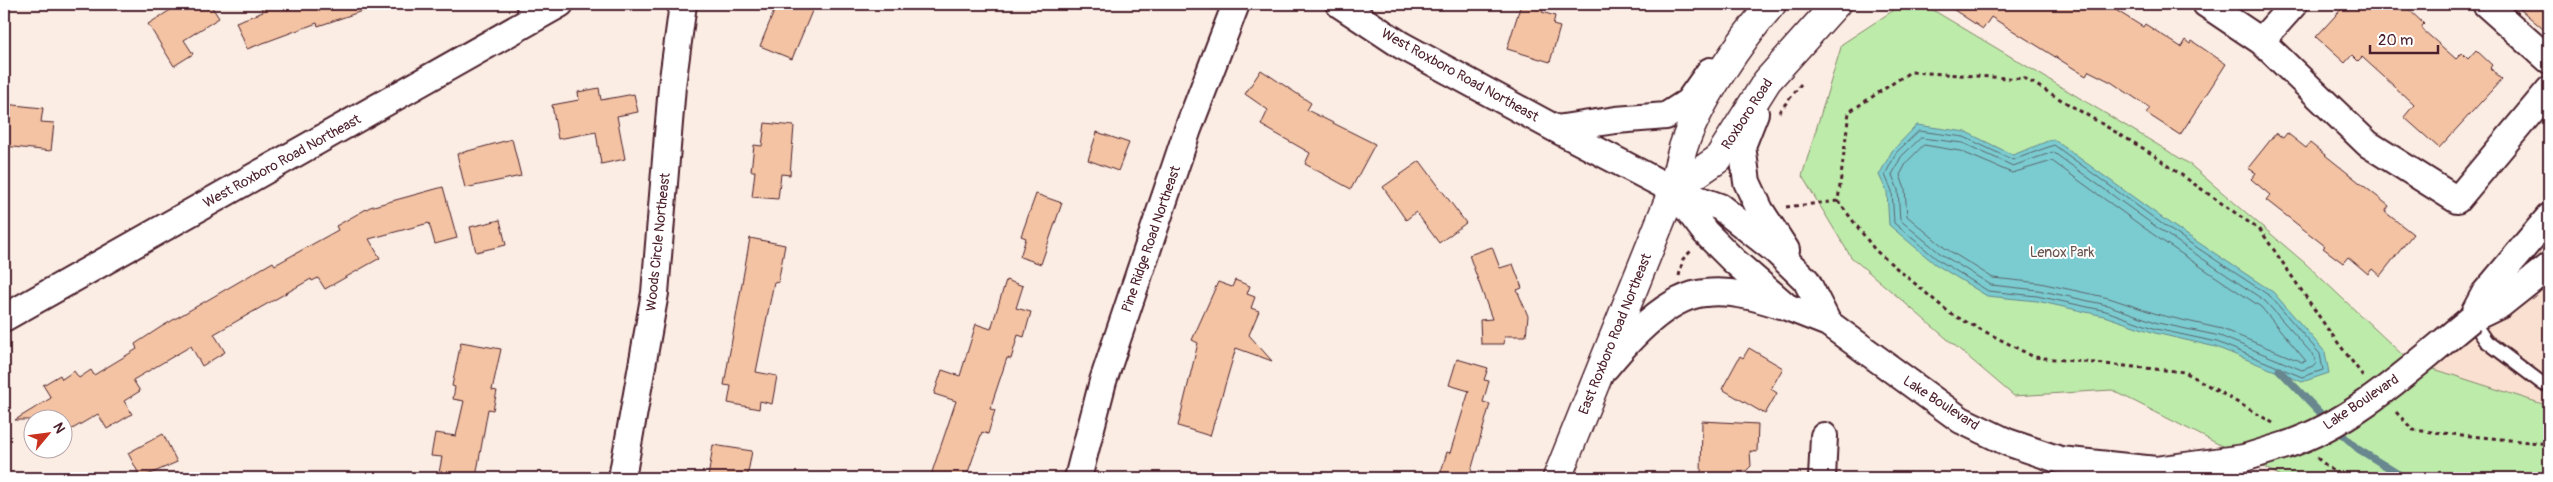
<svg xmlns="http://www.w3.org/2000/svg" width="2553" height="482" font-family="Pangolin,sans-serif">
  <rect width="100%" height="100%" fill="#fbede3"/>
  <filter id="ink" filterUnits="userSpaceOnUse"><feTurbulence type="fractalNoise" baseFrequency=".02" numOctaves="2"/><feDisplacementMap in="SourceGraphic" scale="10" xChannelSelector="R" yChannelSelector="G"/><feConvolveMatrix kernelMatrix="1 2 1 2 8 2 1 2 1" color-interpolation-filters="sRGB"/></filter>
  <g filter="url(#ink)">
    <path fill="#f9e0d0" d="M2549,240V406L2409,361L2537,254Z"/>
    <path fill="#bdebaa" stroke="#84856a" d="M1903,4H1923L2188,163L2306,264L2409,361L2549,406V478H2285L2112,390L2014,396L1851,257L1802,176L1842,44Z"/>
    <path fill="#7accd0" stroke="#67878e" d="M1917,125L1966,132L2013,155L2053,139L2172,225L2273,292L2325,352L2329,373L2302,382L2216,347L2155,333L2104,316L2037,301L1987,296L1935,264L1889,225L1887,192L1879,175L1892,151Z"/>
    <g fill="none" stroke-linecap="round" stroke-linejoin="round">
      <path stroke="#5d646d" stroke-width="1" d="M1919,131L1964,137L2013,160L2054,145L2169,229L2270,296L2320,354L2323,370L2302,377L2217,342L2156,329L2106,311L2037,296L1988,291L1937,259L1894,223L1892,191L1885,175L1896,153Z
        M1921,138L1963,143L2013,166L2053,152L2166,234L2265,301L2314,356L2316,365L2302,370L2220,336L2158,323L2107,305L2038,290L1991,285L1941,254L1900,220L1898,190L1892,175L1901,157Z
        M1924,145L1960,151L2012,173L2052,161L2161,240L2261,307L2306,361L2302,362L2222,329L2160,315L2109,298L2040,283L1993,278L1945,248L1907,216L1905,189L1900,175L1907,162Z"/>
      <path stroke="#67878e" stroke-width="7" d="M2279,370L2327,420
        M2335,428L2358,449L2405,478"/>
    </g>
    <path fill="#f3c3a3" stroke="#4a1f2b" d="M180,4H210L219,18L184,40L193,54L174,66L148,24Z
      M260,4H374V7L318,26L317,23L247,49L236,22L263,12Z
      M777,4H815L792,59L760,46Z
      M1521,4L1543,7L1542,12L1555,16L1553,25L1560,27L1550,62L1507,49Z
      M1945,4H2106L2143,27L2145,24L2181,47L2185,40L2190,44L2192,41L2226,64L2180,135L2146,113L2150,108L2111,82L2089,71L2086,76L1991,17L1983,29Z
      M2346,4H2403L2424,24L2422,26L2423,30L2456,59L2462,53L2468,59L2476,50L2492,65L2490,68L2502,79L2439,148L2404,117L2414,105L2394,86L2362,57L2358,61L2352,55L2345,63L2316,37Z
      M2514,4H2549V34Z
      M1261,70L1311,103L1307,110L1375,144L1351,189L1305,164L1310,153L1261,125L1268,110L1245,94Z
      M599,88L601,100L634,94L638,112L617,116L625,159L601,164L596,132L558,139L552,105L579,100L578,92Z
      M4,104L43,108L41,122L54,123L51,151L4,146Z
      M765,123L794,126L790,175L781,174L778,199L752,197L755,171H751L754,145L762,146Z
      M1097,132L1129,143L1118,171L1088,160Z
      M2276,133L2283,138L2287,133L2306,148L2310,143L2389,206L2385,212L2413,234L2380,276L2372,269L2368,274L2348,257L2343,263L2323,248L2325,246L2266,200L2270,195L2251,179L2256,173L2248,168Z
      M512,139L521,176L465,188L457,154Z
      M1420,161L1466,223L1439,243L1416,212L1406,220L1383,187Z
      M443,187L457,238L435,244L429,223L369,239L380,258L325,289L318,278L312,281L311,279L214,334L225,352L202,366L191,346L133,380L140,391L124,401L132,414L107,429L98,414L62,435V420H15L51,398L43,385L60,375L62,379L74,371L79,378L91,370L94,375L137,349L135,344L161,327L273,262L275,265L338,230L336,226L370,207Z
      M1036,194L1062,203L1041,264L1020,257L1026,238L1021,236Z
      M500,220L506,245L476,252L470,227Z
      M750,238L785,245L778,283L774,282L756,372L777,376L772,404L760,401L759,409L728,403L731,386L724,385Z
      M1492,247L1500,268L1513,264L1522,288L1517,290L1528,316L1526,336H1505L1504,344H1481L1480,320L1492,319L1469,255Z
      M1006,280L1023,286L1016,308L1031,312L1024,337L1018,335L1011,359L1007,358L990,409L995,410L988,434L982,432L966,478H930L956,401L934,394L942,370L960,376L976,324L991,329Z
      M1235,280L1250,286L1247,294L1255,297L1251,308L1259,311L1249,335L1272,361L1236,348L1210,436L1178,426L1198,343L1192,340L1218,282L1232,287Z
      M461,342L501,349L492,390L497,391L493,410L488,409L476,477L438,478L442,457L431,456L435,433L456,436L464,401L453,399L455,387L452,386Z
      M1749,348L1783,368L1771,389L1777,393L1765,414L1722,389L1740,356L1743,358Z
      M1457,359L1488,368L1484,380L1489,381L1483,402L1490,404L1469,478H1439L1447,452L1450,453L1469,391L1449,385Z
      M1702,421L1758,424L1757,452L1750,451L1751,466L1746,471H1734V477L1701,476Z
      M163,434L177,462L141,478L128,453Z
      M713,445L752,451L747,478H708Z"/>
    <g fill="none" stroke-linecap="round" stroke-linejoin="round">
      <defs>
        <path id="lane" d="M522,4L529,21
          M2471,319L2486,341L2543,384H2549"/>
        <path id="street" d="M1339,4L1401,45L1556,129L1673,190L1720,207L1776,251L1806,280L1828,323
          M2206,4L2261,41L2368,144L2457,200L2549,90
          M2486,4L2549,60
          M2261,41L2294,4
          M1755,113L1742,146L1747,182L1760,210L1786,250
          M1556,129L1616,120L1666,116L1688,102L1710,71
          M1673,190L1705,232L1734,261L1787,307L1828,323L1961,420L2007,442L2060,460L2156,470L2244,458L2286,445
          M4,318L560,4
          M2471,319L2485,293L2549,217
          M2471,319L2500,305L2549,266
          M1606,367C1628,340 1667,296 1705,293C1731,290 1756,297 1780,305
          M622,478L655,293L672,86L683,4
          M1078,478L1103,381L1188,129L1236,4
          M1822,478L1824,436"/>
        <path id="secondary" d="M1673,190L1718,159L1767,81L1836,4
          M1557,478L1673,190C1676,176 1679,162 1683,148C1697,104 1741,39 1772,4"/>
      </defs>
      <use href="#lane" stroke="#4a1f2b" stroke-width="16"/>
      <use href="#street" stroke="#4a1f2b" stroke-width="30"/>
      <use href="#secondary" stroke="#4a1f2b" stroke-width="31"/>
      <path stroke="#4a1f2b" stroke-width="3" stroke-dasharray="4 4" stroke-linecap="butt" d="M1779,112L1801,84
        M1786,207L1838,201
        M1679,276L1683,259L1691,251
        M2396,412L2413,430L2549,444
        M2273,423L2185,372L2034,357L1951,314L1875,250L1838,201L1849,112L1910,72L2026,79L2146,150L2261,231L2327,328L2363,376
        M2317,458L2342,478"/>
      <use href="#lane" stroke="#fff" stroke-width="12"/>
      <use href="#street" stroke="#fff" stroke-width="26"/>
      <use href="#secondary" stroke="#fff" stroke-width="28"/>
      <defs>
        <path id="street-bridge" d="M2286,445C2357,421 2414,365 2471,319"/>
      </defs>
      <use href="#street-bridge" stroke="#4a1f2b" stroke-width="30" stroke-linecap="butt"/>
      <use href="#street-bridge" stroke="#fff" stroke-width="26"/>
    </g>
  </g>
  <g text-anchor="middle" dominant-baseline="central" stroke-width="4" stroke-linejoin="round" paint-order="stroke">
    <g font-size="14" fill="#4a1f2b" stroke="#fff">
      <text transform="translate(1460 75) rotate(29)">West Roxboro Road Northeast</text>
      <text transform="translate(1747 114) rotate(-57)">Roxboro Road</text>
      <text transform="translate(282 161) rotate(-29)">West Roxboro Road Northeast</text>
      <text transform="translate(1151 239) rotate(-71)">Pine Ridge Road Northeast</text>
      <text transform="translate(658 242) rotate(-84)">Woods Circle Northeast</text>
      <text transform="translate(1615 334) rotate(-68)">East Roxboro Road Northeast</text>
      <text transform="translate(2361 402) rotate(-34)">Lake Boulevard</text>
      <text transform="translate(1941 403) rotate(33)">Lake Boulevard</text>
    </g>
    <g font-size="14" fill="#67524b" stroke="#fff">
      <text x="2062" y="252">Lenox Park</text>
    </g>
  </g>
  <rect width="2553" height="482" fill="none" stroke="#fff" stroke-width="20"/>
  <rect x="10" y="10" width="2533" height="462" fill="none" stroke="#4a1f2b" stroke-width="2" filter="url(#ink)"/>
  <g transform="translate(48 434) rotate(61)"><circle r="24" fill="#ffffff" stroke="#b7a5aa"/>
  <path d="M0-4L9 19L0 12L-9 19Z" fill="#c8321e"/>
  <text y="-8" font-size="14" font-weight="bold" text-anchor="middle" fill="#4a1f2b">N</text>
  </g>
  <path d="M2370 45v8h68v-8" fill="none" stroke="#4a1f2b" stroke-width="2.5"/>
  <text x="2378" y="45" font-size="15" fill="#4a1f2b" stroke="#ffffff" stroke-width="4" paint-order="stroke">20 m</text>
</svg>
